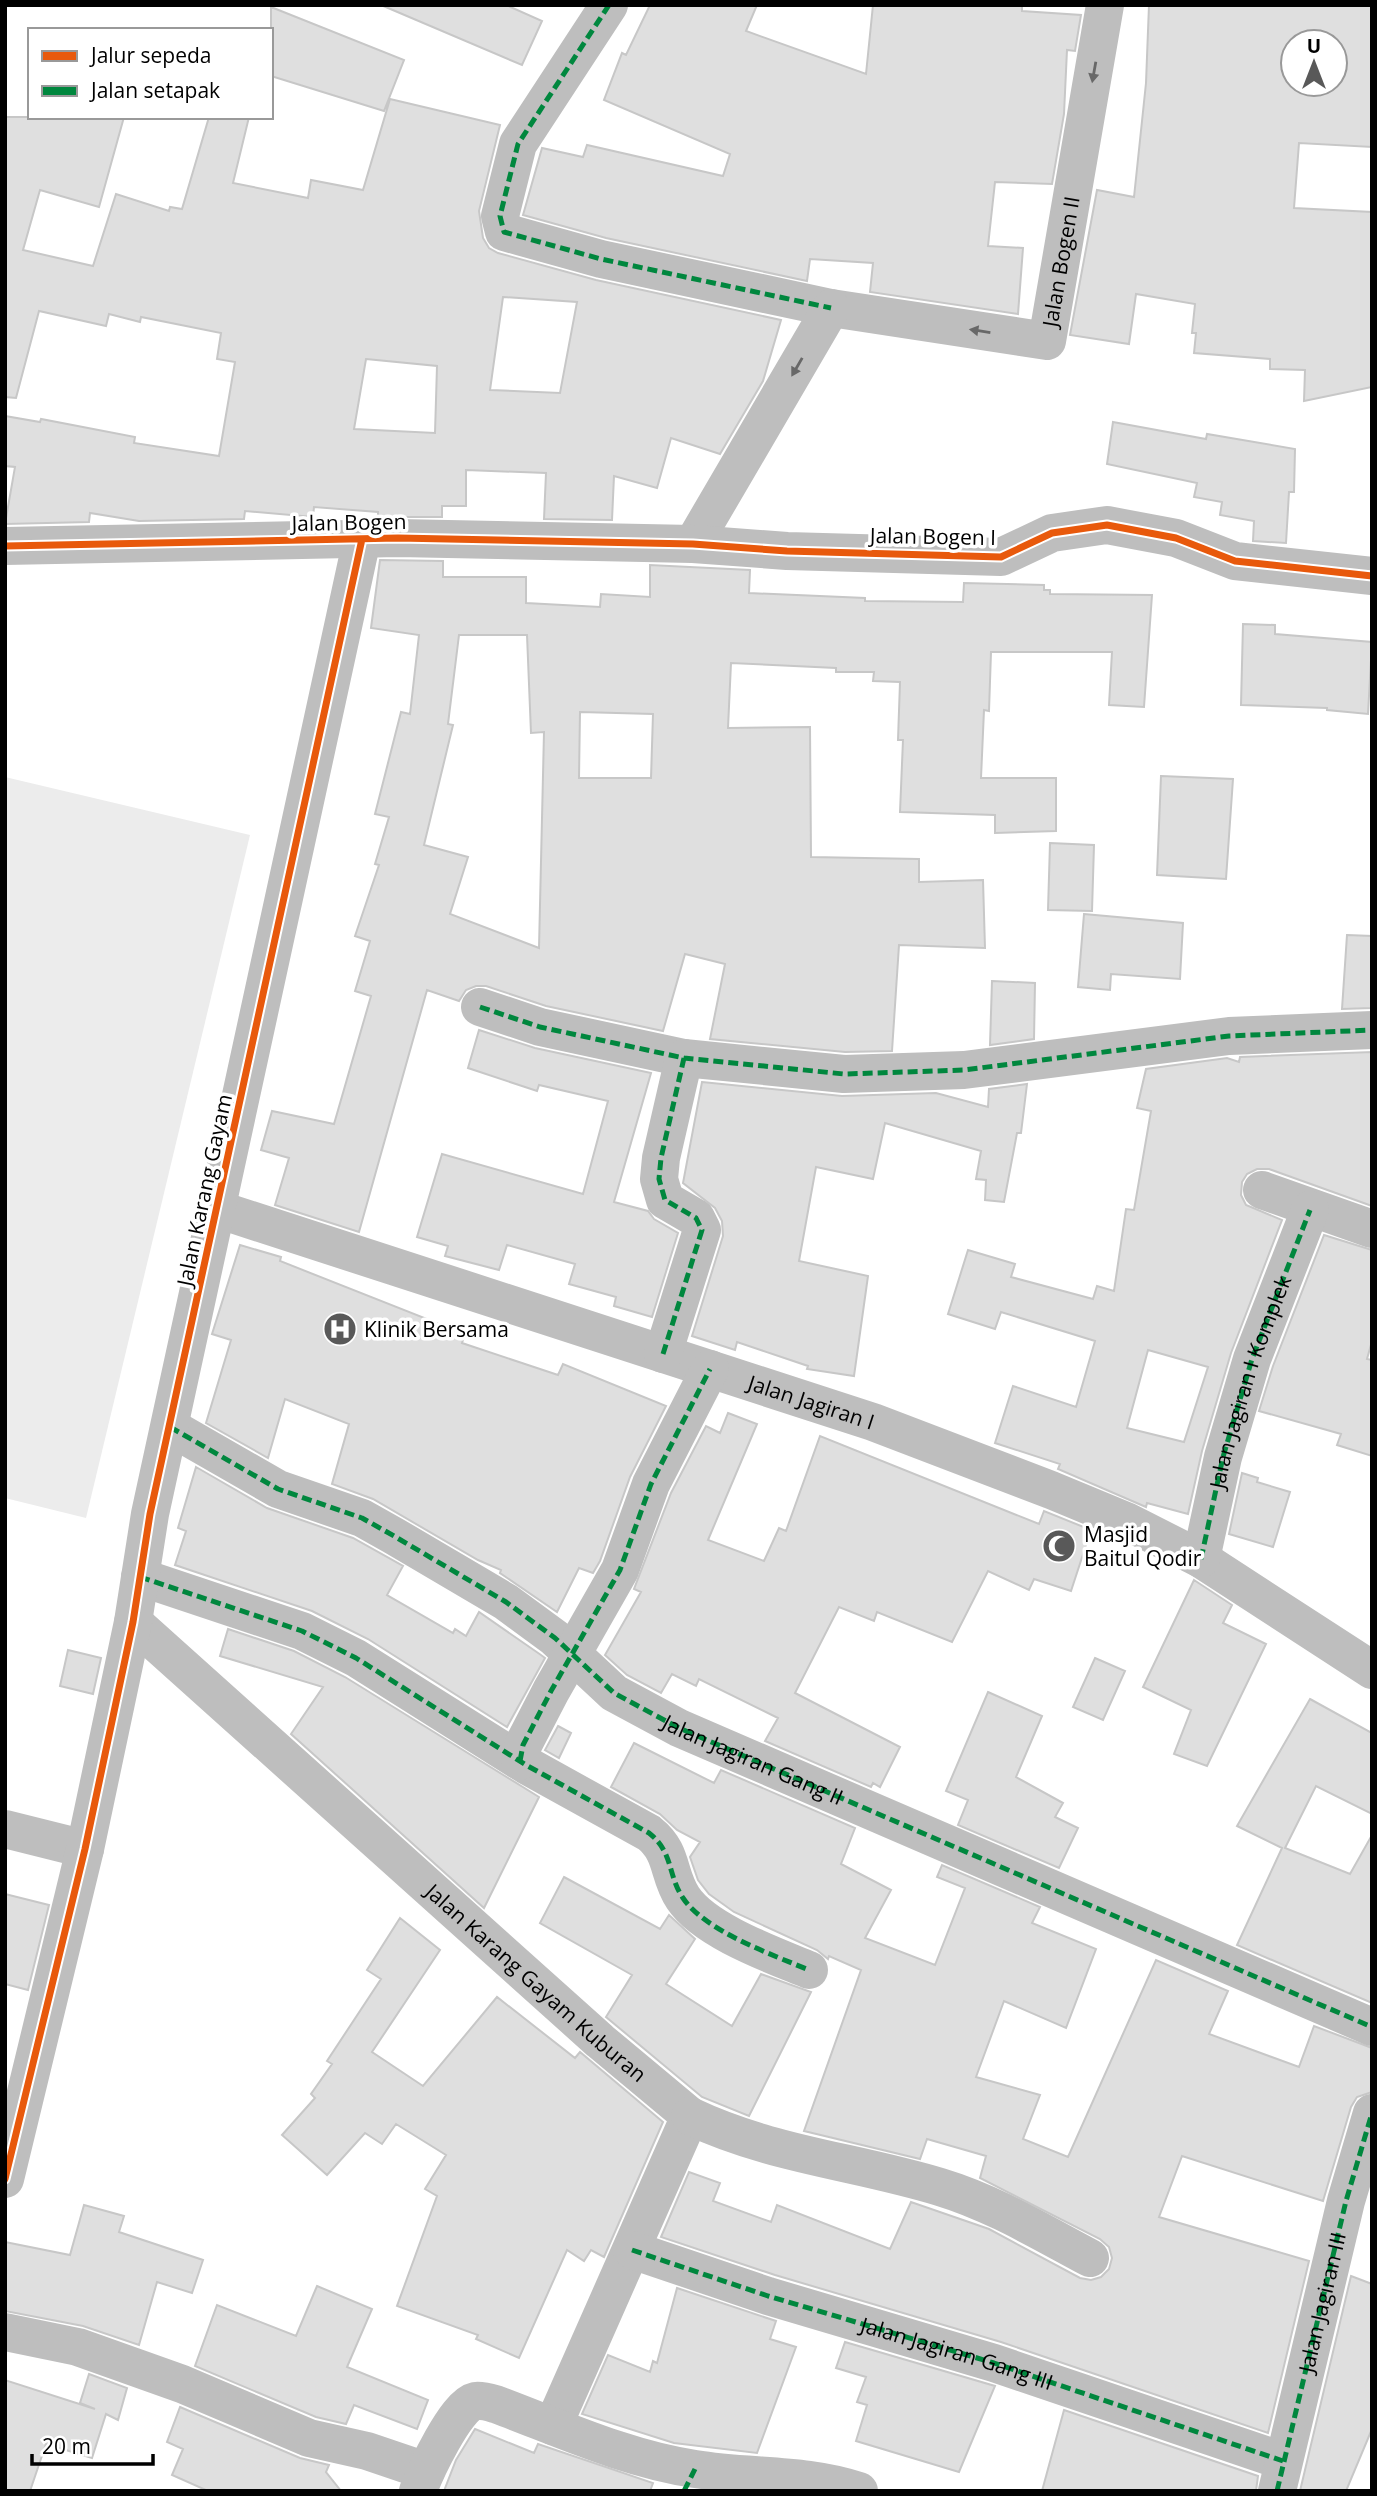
<svg xmlns="http://www.w3.org/2000/svg" width="1377" height="2496" font-family="'Open Sans',sans-serif">
  <rect width="100%" height="100%" fill="#fff"/>
  <path fill="#ececec" d="M5,777L250,835L86,1518L5,1498Z"/>
  <path fill="#dfdfdf" stroke="#c7c7c7" stroke-width="2" fill-rule="evenodd" d="M381,5H506L542,21L522,65Z
    M650,5H757L746,31L866,74L873,5H1022V11L1081,15L1075,51L1067,50L1064,114L1052,184L995,182L988,246L1023,248L1018,314L870,292L873,263L810,259L807,281L606,238L523,215L542,148L583,157L587,145L723,176L730,154L604,100L622,53L626,55Z
    M1149,5H1372V147L1299,143L1294,208L1372,212V387L1304,401L1305,370L1270,369V359L1194,353L1196,333H1192L1195,304L1136,294L1129,344L1070,335L1097,190L1134,197L1146,83ZM1293,42H1335V84H1293Z
    M271,7L404,60L384,111L271,76Z
    M390,99L500,125L479,211L483,238L489,248L498,253L596,280L781,320L763,381L720,454L671,438L657,488L614,476L612,520L544,519L546,473L466,470V506H442V517H378V512L314,507L313,517L245,511L244,519L139,521L90,513L89,522L5,524L15,467L5,466V416L40,422L41,419L135,437L134,443L219,456L235,362L217,359L221,333L141,317L140,322L109,314L106,326L39,311L16,398L5,397V117H124L99,207L40,190L23,250L93,266L116,194L169,211L170,207L182,209L209,117H249L233,183L308,198L311,180L363,190ZM503,297L577,302L560,393L490,390ZM366,359L437,366L435,433L354,429Z
    M1113,422L1206,439L1207,434L1295,449L1294,492H1289L1286,543L1253,541L1254,521L1220,515L1222,502L1194,497L1197,483L1107,464Z
    M380,560L443,561V577H526V603L600,607L601,594L650,597V565L750,570L749,593L865,598V601L963,602L964,583L1044,585V590H1050V594L1152,595L1144,707L1109,705L1112,652H991L989,711L984,710L981,778H1056V831L995,833V815L900,812L903,740H898L900,682L873,681L874,672H836V668L731,663L728,728L810,727L811,857L919,859V882L983,880L985,948L899,945L892,1051L845,1052L710,1039L725,964L685,954L663,1031L546,1006L486,986H476L466,990L459,1001L427,990L359,1232L275,1205L289,1158L261,1150L272,1111L334,1124L371,996L355,991L370,941L355,936L379,865L375,864L389,817L375,814L401,712L410,714L419,635L371,628ZM459,635H527L531,733L544,732L539,948L450,914L468,857L424,845L453,725L448,724ZM580,712L653,714L651,778H579Z
    M1243,624L1275,625V634L1372,642L1368,714L1327,710V708L1241,705Z
    M1161,776L1233,779L1226,879L1157,875Z
    M1050,843L1094,845L1092,911L1048,910Z
    M1084,914L1183,923L1180,979L1111,974L1110,990L1078,987Z
    M1347,935L1372,936V1008L1342,1009Z
    M992,981L1035,983L1034,1039L990,1045Z
    M479,1030L535,1048L651,1073L614,1202L648,1211L654,1219L678,1233L652,1317L614,1306L616,1297L569,1284L575,1264L507,1245L499,1270L445,1256L448,1246L417,1237L442,1154L583,1194L608,1101L539,1085L537,1091L468,1068Z
    M1372,1052V1206L1269,1169H1257L1247,1174L1242,1182L1241,1195L1246,1205L1282,1220L1231,1353L1202,1451L1188,1514L1147,1503L1146,1507L1058,1469L1060,1464L995,1443L1013,1386L1076,1407L1095,1341L1001,1312L995,1329L948,1314L968,1250L1015,1264L1011,1277L1093,1299L1097,1286L1114,1291L1126,1209L1134,1210L1151,1111L1137,1108L1146,1069L1227,1058L1239,1062L1240,1057ZM1148,1350L1208,1367L1184,1442L1127,1428Z
    M702,1082L842,1096L936,1093L988,1107L989,1089L1027,1084L1021,1133H1017L1004,1202L985,1200L986,1180L976,1179L981,1151L885,1123L873,1179L816,1167L799,1261L868,1276L854,1376L807,1369L808,1366L737,1342L735,1350L692,1336L723,1236L722,1221L715,1208L683,1183Z
    M1324,1235L1372,1250V1341L1367,1359L1372,1360V1456L1337,1445L1341,1434L1259,1411L1273,1366Z
    M240,1245L281,1257L280,1261L465,1334L462,1343L558,1375L563,1364L666,1406L630,1477L600,1561L593,1573L579,1568L557,1612L500,1573L501,1570L478,1560L373,1499L332,1484L349,1424L285,1399L268,1458L206,1423L231,1340L212,1334Z
    M728,1413L757,1424L708,1540L764,1561L779,1528L786,1531L820,1436L1039,1524L1044,1511L1091,1530L1071,1591L1034,1579L1029,1590L988,1571L952,1642L877,1612L874,1621L839,1607L795,1693L900,1747L880,1787L873,1783L871,1787L765,1741L778,1718L699,1679L696,1686L672,1674L661,1693L627,1675L605,1655L641,1592L634,1589L671,1493L706,1426L720,1433Z
    M196,1467L267,1508L353,1538L403,1566L387,1595L453,1633L455,1629L466,1636L479,1612L541,1655L545,1658L507,1727L368,1639L312,1611L175,1565L186,1531L178,1528Z
    M1242,1473L1258,1478L1257,1482L1290,1492L1273,1547L1229,1534Z
    M1194,1580L1232,1605L1223,1623L1266,1644L1207,1766L1174,1754L1191,1710L1143,1687Z
    M228,1629L294,1651L345,1677L539,1797L484,1908L291,1734L323,1687L220,1656Z
    M68,1650L101,1658L93,1694L60,1686Z
    M1095,1658L1125,1671L1103,1720L1073,1707Z
    M988,1692L1042,1716L1016,1777L1063,1803L1055,1817L1078,1828L1059,1868L958,1825L968,1800L946,1791Z
    M1310,1699L1372,1733V1814L1316,1786L1285,1848L1350,1874L1372,1835V2003L1237,1945L1282,1848L1237,1826Z
    M558,1726L571,1733L559,1758L545,1750Z
    M634,1743L714,1783L721,1770L855,1828L841,1864L891,1890L865,1938L935,1965L965,1888L937,1877L942,1865L1040,1907L1032,1923L1096,1949L1066,2028L1004,2001L976,2077L1040,2095L1023,2139L1068,2157L1156,1960L1228,1991L1209,2034L1299,2067L1314,2026L1372,2048V2092L1357,2097L1351,2107L1323,2201L1182,2156L1159,2217L1309,2261L1268,2433L1001,2342L775,2275L661,2237L689,2172L720,2183L713,2201L771,2222L777,2205L890,2249L911,2202L989,2229L1080,2278L1091,2280L1101,2277L1109,2269L1112,2258L1109,2247L1100,2239L980,2178L986,2156L927,2139L920,2159L804,2131L861,1970L829,1956L828,1959L817,1950L734,1912L709,1894L698,1880L690,1857L700,1842L677,1830L660,1814L611,1787Z
    M564,1877L660,1929L669,1915L695,1939L666,1984L732,2026L761,1974L811,1992L749,2116L702,2097L606,2017L632,1975L540,1923Z
    M5,1894L49,1905L28,1990L5,1984Z
    M400,1918L440,1950L372,2052L423,2086L497,1997L575,2058L580,2052L663,2122L604,2257L591,2250L584,2261L567,2250L519,2358L476,2339L478,2335L397,2306L437,2196L425,2189L446,2155L396,2124L382,2144L365,2133L327,2175L282,2135L315,2098L311,2094L332,2064L327,2061L381,1979L367,1970Z
    M84,2205L124,2216L119,2232L203,2260L192,2293L157,2282L139,2345L83,2326L5,2311V2242L70,2255Z
    M1351,2276L1372,2284V2429L1346,2491H1300Z
    M317,2286L372,2309L347,2367L428,2400L417,2429L354,2405L346,2424L316,2417L195,2366L217,2305L296,2336Z
    M677,2288L776,2321L770,2339L796,2347L757,2453L674,2443L582,2414L608,2355L650,2372L653,2361L657,2363Z
    M845,2342L995,2386L959,2472L856,2441L867,2405L857,2402L866,2377L836,2368Z
    M89,2374L127,2388L118,2420L106,2414L92,2458L46,2444L30,2491H5V2380L95,2409L80,2403Z
    M180,2407L300,2458L329,2465L326,2472L341,2491H208L172,2475L183,2449L167,2442Z
    M1064,2410L1258,2476L1256,2491H1042Z
    M475,2429L534,2453L538,2444L653,2483L650,2491H444L456,2460Z"/>
  <g fill="none" stroke-linecap="round" stroke-linejoin="round">
    <g stroke="#bebebe" stroke-width="38">
      <path id="s1" d="M609,5L518,144L500,216L504,232L601,259L831,308L1047,341L1105,5"/>
      <path d="M693,544L831,308"/>
      <path d="M5,546L398,538L693,544L787,551L1001,557L1052,533L1107,525L1176,538L1235,561L1372,576"/>
      <path d="M480,1007L540,1027L684,1058L844,1074L964,1070L1229,1036L1372,1030"/>
      <path d="M1262,1190L1372,1229"/>
      <path id="s2" d="M217,1209L873,1422L1051,1490L1126,1521L1201,1559L1372,1670"/>
      <path d="M663,1354L702,1230L696,1218L665,1200L659,1179L661,1158L684,1058"/>
      <path d="M170,1427L278,1489L362,1518L394,1536L506,1602L555,1638L614,1693L679,1728L1372,2027"/>
      <path id="s3" d="M1201,1559L1223,1457L1252,1359L1310,1210"/>
      <path d="M140,1577L302,1631L356,1658L526,1765L649,1833C674,1853 667,1874 683,1898C705,1931 773,1955 809,1970"/>
      <path id="s4" d="M133,1622L600,2041L690,2116L553,2426"/>
      <path d="M520,1761L523,1745L551,1691L620,1570L651,1484L710,1369"/>
      <path d="M5,1829L85,1849"/>
      <path d="M690,2116C772,2155 855,2161 940,2187C993,2203 1041,2232 1090,2258"/>
      <path d="M5,2179L85,1849L133,1622L150,1514L362,539"/>
      <path id="s5" d="M632,2250L768,2296L994,2363L1283,2461"/>
      <path d="M5,2332L78,2347L182,2384L309,2438L367,2451L426,2471"/>
      <path d="M418,2491C425,2472 456,2405 475,2401C483,2400 491,2403 498,2405C562,2429 627,2459 695,2469C750,2478 806,2473 859,2491"/>
      <path id="s6" d="M1277,2491L1346,2201L1372,2113"/>
    </g>
    <g stroke="#00873e" stroke-width="5" stroke-dasharray="10 5" stroke-linecap="butt">
      <path d="M609,5L518,144L500,216L504,232L601,259L831,308"/>
      <path d="M480,1007L540,1027L684,1058L844,1074L964,1070L1229,1036L1372,1030"/>
      <path d="M663,1354L702,1230L696,1218L665,1200L659,1179L661,1158L684,1058"/>
      <path id="s7" d="M170,1427L278,1489L362,1518L394,1536L506,1602L555,1638L614,1693L679,1728L1372,2027"/>
      <path d="M1201,1559L1223,1457L1252,1359L1310,1210"/>
      <path d="M140,1577L302,1631L356,1658L526,1765L649,1833C674,1853 667,1874 683,1898C705,1931 773,1955 809,1970"/>
      <path d="M520,1761L523,1745L551,1691L620,1570L651,1484L710,1369"/>
      <path d="M632,2250L768,2296L994,2363L1283,2461"/>
      <path d="M684,2491L695,2469"/>
      <path d="M1277,2491L1346,2201L1372,2113"/>
    </g>
    <defs>
      <path id="cycleway" d="M5,546L398,538L693,544L787,551L1001,557L1052,533L1107,525L1176,538L1235,561L1372,576
        M5,2179L85,1849L133,1622L150,1514L362,539"/>
    </defs>
    <use href="#cycleway" stroke="#fff" stroke-width="11"/>
    <use href="#cycleway" stroke="#e8590c" stroke-width="7"/>
  </g>
  <defs><path id="oneway-solid" d="M-6-.8H1V-3.2L6.5 0L1 3.2V.8H-6Z" transform="scale(1.75)"/></defs>
  <g fill="#686868">
    <use href="#oneway-solid" transform="translate(1094 72) rotate(100)"/>
    <use href="#oneway-solid" transform="translate(980 331) rotate(-171)"/>
    <use href="#oneway-solid" transform="translate(797 367) rotate(120)"/>
  </g>
  <defs>
    <symbol id="hospital-disc" viewBox="-11 -11 22 22"><circle r="9.5" fill="#595959" stroke="#fff"/><path d="M-5-5h3v3.5h4V-5h3V5h-3V1.5h-4V5h-3Z" fill="#fff"/></symbol>
    <symbol id="mosque-disc" viewBox="-11 -11 22 22"><circle r="9.5" fill="#595959" stroke="#fff"/><path d="M3.5-4.9A6 6 0 1 0 3.5 4.9A5 5 0 1 1 3.5-4.9Z" fill="#fff"/></symbol>
  </defs>
  <g fill-rule="evenodd">
    <use href="#hospital-disc" x="321" y="1310" width="38" height="38"/>
    <use href="#mosque-disc" x="1040" y="1527" width="38" height="38"/>
  </g>
  <g text-anchor="middle" dominant-baseline="central" stroke-width="7" stroke-linejoin="round" paint-order="stroke">
    <g font-size="21" fill="#000" stroke="#fff">
      <text stroke="none"><textPath href="#s1" startOffset="892">Jalan Bogen II</textPath></text>
      <text transform="translate(349 522) rotate(-1)">Jalan Bogen</text>
      <text transform="translate(933 536) rotate(1)">Jalan Bogen I</text>
      <text transform="translate(204 1190) rotate(-78)">Jalan Karang Gayam</text>
      <text stroke="none"><textPath href="#s3" startOffset="184">Jalan Jagiran I Komplek</textPath></text>
      <text stroke="none"><textPath href="#s2" startOffset="625">Jalan Jagiran I</textPath></text>
      <text stroke="none"><textPath href="#s7" startOffset="676">Jalan Jagiran Gang II</textPath></text>
      <text stroke="none"><textPath href="#s4" startOffset="541">Jalan Karang Gayam Kuburan</textPath></text>
      <text stroke="none"><textPath href="#s6" startOffset="194">Jalan Jagiran III</textPath></text>
      <text stroke="none"><textPath href="#s5" startOffset="341">Jalan Jagiran Gang III</textPath></text>
    </g>
    <g font-size="21" fill="#000" stroke="#fff" text-anchor="start">
      <text x="364" y="1329">Klinik Bersama</text>
      <text x="1084" y="1534">Masjid<tspan x="1084" dy="24">Baitul Qodir</tspan></text>
    </g>
  </g>
  <rect width="1377" height="2496" fill="none" stroke="#000000" stroke-width="14"/>
  <rect x="28" y="28" width="245" height="91" fill="#ffffff" stroke="#999999" stroke-width="2"/>
  <rect x="42" y="51" width="35" height="10" fill="#e8590c" stroke="#999999" stroke-width="2"/>
  <text x="91" y="63" font-size="21" fill="#000000">Jalur sepeda</text>
  <rect x="42" y="86" width="35" height="10" fill="#00873e" stroke="#999999" stroke-width="2"/>
  <text x="91" y="98" font-size="21" fill="#000000">Jalan setapak</text>
  <g transform="translate(1314 63)"><circle r="33" fill="#ffffff" stroke="#999999" stroke-width="2"/>
  <path d="M0-5L12 26L0 18L-12 26Z" fill="#595959"/>
  <text y="-10" font-size="19" font-weight="bold" text-anchor="middle" fill="#000000">U</text>
  </g>
  <path d="M32 2454v10h121v-10" fill="none" stroke="#000000" stroke-width="3.5"/>
  <text x="42" y="2454" font-size="21" fill="#000000" stroke="#ffffff" stroke-width="5" paint-order="stroke">20 m</text>
</svg>
